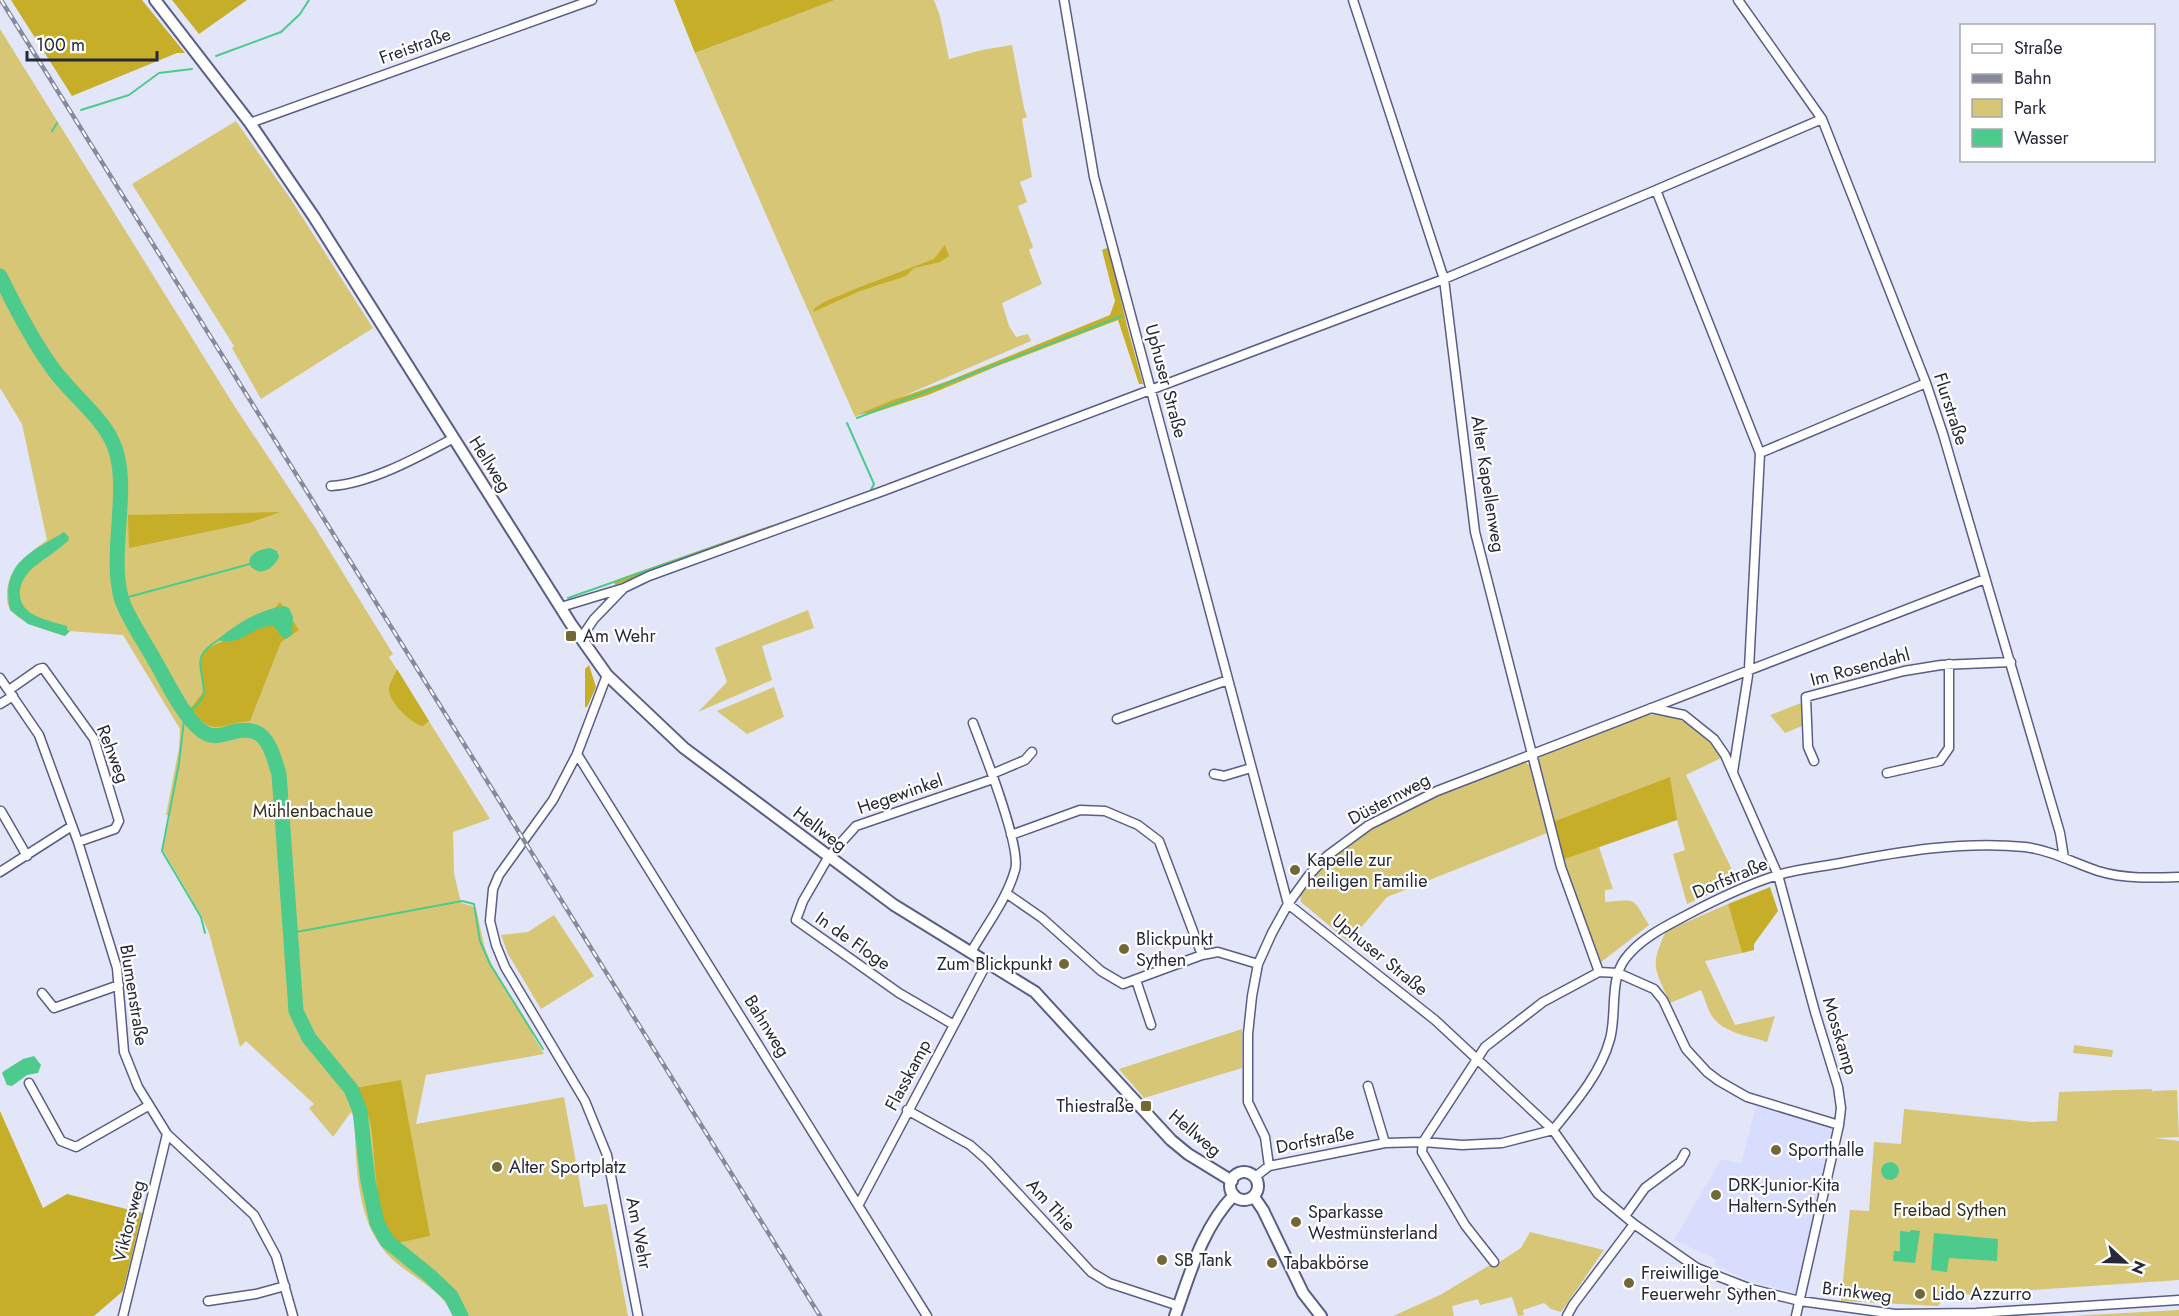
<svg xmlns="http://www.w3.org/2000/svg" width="2179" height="1316" font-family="Jost,sans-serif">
  <rect width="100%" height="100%" fill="#e2e6f8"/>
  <path fill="#d8ddfd" d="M1756,1106L1830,1127L1834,1134L1798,1294L1747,1280L1715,1265L1716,1259L1674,1240L1721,1159L1741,1164Z"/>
  <path fill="#d6c676" d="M835,0H934L940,16L949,59L982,50L1012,45L1024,108L1027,117L1022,119L1032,177L1020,182L1027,202L1018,206L1033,247L1029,250L1042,284L1002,303L1009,326L1016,337L1028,334L1031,341L855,417L695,53Z
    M0,29L235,407L316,529L393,654L389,657L490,819L453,832L454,873L461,903L472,906L476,909L485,949L492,965L533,1032V1036L544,1054L426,1075L416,1124L564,1097L584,1207L607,1204L628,1316H453C444,1291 412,1277 393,1260C355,1225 357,1167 354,1118L351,1112L333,1137L309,1108L314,1104L246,1041L240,1047L209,933L201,915L163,850L170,816L166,815L179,748L180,729L123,635L69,631L65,636C49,631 26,625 13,613C8,608 7,602 7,596C6,570 28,554 47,540L22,424L0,388Z
    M236,121L290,198L373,328L261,399L232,348L234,346L132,184Z
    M808,610L814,628L762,646L772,680L698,712L727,682L715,648Z
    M774,687L784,717L747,734L717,711Z
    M1801,703L1802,726L1785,733L1770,715Z
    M1656,714C1687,717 1705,733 1721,758L1686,775L1738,882L1687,904L1673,854L1685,850L1677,820L1553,822L1537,763L1540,756L1643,716Z
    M1523,762L1530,765L1547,833L1387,897L1349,942L1301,902L1300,892C1356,817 1440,795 1523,762Z
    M1599,847L1613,889L1605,890V902C1638,900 1631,896 1649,925L1600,963L1562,860Z
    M1728,904L1742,953L1705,961L1735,1025L1775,1016L1767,1042C1749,1036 1723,1033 1712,1016C1707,1008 1705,998 1701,990L1670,1003C1655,968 1649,968 1666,931Z
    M554,915L594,976L541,1009L508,954L501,935L528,932Z
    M1242,1029V1068L1144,1098L1119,1069Z
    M2074,1045L2113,1050L2112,1057L2073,1053Z
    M2152,1089L2153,1094V1091L2177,1090L2179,1137L2155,1138L2179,1141V1280L1946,1296L1938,1306L1841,1301L1850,1210L1869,1211L1874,1142L1901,1144L1904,1109L2032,1122L2057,1121L2059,1092Z
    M1530,1232L1604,1250L1561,1312L1551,1309L1544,1303L1523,1310L1524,1315L1518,1316L1512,1297L1480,1305L1478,1299L1452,1306L1454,1316H1393L1440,1295L1490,1265L1501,1261L1521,1248Z
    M2179,1310V1316H2074L2087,1315Z"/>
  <path fill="#c6ae28" d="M11,0H142L185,53H177L72,96Z
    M172,0H247L199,34Z
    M674,0H835L695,53Z
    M945,245L949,256L940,262L914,268L906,276L860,291L813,312L815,308L824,302L860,287L934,259Z
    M1109,247L1127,326L1143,384H1139L1118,320L1000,365L928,395L873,413L859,414L893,400L948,381L1110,315L1115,301L1102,250Z
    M280,512L249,523L129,548L128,515Z
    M772,525L774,529L615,585L614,581L627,576Z
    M280,602L299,630L281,642L250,721C219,723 216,739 190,709L204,691L200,663L204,650L262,623Z
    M589,665L596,687L587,707H585V669Z
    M397,669L429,721L423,726C411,724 387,700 389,688C390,682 395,675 397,669Z
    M1670,777L1677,820L1562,860L1553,822Z
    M1770,887L1778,911L1754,944V950L1742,953L1728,904Z
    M401,1080L430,1236L397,1243C372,1217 377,1156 370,1122C367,1110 362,1099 355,1088Z
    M0,1111L43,1208L67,1194L142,1213L123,1291L94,1316H0Z"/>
  <path fill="#4ccb8c" d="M64,532L69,537L68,541C57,551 45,558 34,567C27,573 21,581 20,590C17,616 48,620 67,626V630L70,631L65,636L28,624L10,610C0,562 32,552 64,532Z
    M270,548L277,551L279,557C262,591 227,554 270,548Z
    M284,606L289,608L293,617L292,635L286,639L281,636L274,626C253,624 244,647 217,640C237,624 258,610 284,606Z
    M34,1056L41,1065L38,1073L27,1075L12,1086L7,1085L2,1073L4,1071L23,1059Z
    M1881 1171a9 9 0 1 1 18 0a9 9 0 1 1-18 0Z
    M1911,1230L1920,1231L1915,1263L1893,1261L1894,1251H1900V1231L1910,1232Z
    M1934,1233L1998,1239L1997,1261L1949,1258L1947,1272L1931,1270Z"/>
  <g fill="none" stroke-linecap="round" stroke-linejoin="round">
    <path stroke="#4ccb8c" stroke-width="2" d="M216,56L281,32L300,14L309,0
      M81,110L129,95L159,73L192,69
      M52,131L57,123
      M857,418L1122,316
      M847,423L874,484L870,492
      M568,598L797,518
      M121,599L250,564
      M185,711L179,763L162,851L201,917L205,933
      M187,714L198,704L204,695C204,667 189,659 218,640
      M291,933L462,901L474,904L480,941L490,964L543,1049"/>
    <path stroke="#4ccb8c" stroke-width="15" d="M0,276C15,307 31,338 51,366C69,393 105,418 115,448C130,490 109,552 121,597C124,612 147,646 155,661C167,681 186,724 207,734C213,737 223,735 229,733C265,722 270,745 279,774L296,1011L309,1038L351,1089L360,1111L368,1181L377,1223L387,1241L430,1276L451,1296L461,1316"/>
    <defs>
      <path id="minor" d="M1064,0L1094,177L1288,904L1435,1020L1553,1130L1598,1194L1634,1224L1697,1268L1751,1289L1800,1301L1895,1314L1976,1313L2179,1300
        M1353,0L1444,279L1475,532L1561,867L1599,972
        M1738,0L1822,119L1926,383L1943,434L2060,833L2064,858
        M250,123L592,0
        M1760,453L1656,190L1822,119
        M331,486C370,484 420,456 454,438
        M561,607L624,588L649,576L883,491L1444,279L1656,190
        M581,638L594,619L624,588
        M607,675L577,754L553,800L499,875L493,889L490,921L496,945L505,967L585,1101L607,1155L638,1316
        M0,678L39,735L78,842L117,968L124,1052L138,1087L167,1134L254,1215L276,1256L293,1316
        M9,690L39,669L43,668L94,739L119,821L115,829L78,842
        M0,704L13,696
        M1651,708L1684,715L1714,739L1725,755L1778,875L1815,1012L1838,1087L1841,1108L1839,1125L1796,1316
        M1117,719L1228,680
        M577,754L927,1316
        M1814,761L1808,747L1806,697L1904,671L1941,665L2011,662
        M1733,772L1749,669L1760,453L1926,383
        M1887,773L1940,761L1949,748V664
        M992,774L1025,760L1032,752
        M1214,774L1224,776L1251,768
        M1,811L27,856
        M1011,835L1080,810L1105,811L1138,825L1159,841L1202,955
        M0,872L72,826
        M1006,893L1042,918L1101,971L1123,984L1202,955L1218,952L1258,964
        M971,952C986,926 1007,899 1015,870C1022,848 983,749 973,723
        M1136,980L1151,1025
        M42,993L54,1008L119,985
        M954,1025L899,993L796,920L803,901L829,856L856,826L993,779
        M29,1083L61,1141L76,1147L148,1106
        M1368,1086L1385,1143
        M907,1110L970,1145L987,1160L1091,1272L1109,1283L1179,1306
        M1269,1166L1265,1137L1248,1102V1034L1252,996L1258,964L1272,933L1288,904L1309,875L1327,856L1369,825L1437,791L1985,579
        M1255,1177L1269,1166L1385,1143L1423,1142L1462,1145L1502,1143L1553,1130C1575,1103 1601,1073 1610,1039C1617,1014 1609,981 1625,959C1639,940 1662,928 1683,917C1713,901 1745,885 1778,875C1798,869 1820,867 1841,863C1901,851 1963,841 2025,847C2050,850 2074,863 2098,871C2124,879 2152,878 2179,877
        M859,1204L988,961
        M1625,1216L1645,1188L1680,1162L1685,1153
        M1494,1262L1465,1225L1422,1152L1423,1142L1485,1047L1543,1002L1599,972L1618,973L1654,989L1663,1000L1686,1049L1707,1072L1719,1081L1747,1097L1839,1125
        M208,1301L256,1294L285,1286
        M123,1316L167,1134
        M1567,1316L1573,1305L1634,1224"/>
      <path id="tertiary" d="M155,0L250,123L314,217L571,624L607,675L684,748L894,905L1035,992L1171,1140L1188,1154L1232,1181
        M1230 1186a14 14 0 1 1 28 0a14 14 0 1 1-28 0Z
        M1254,1197L1263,1210L1303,1293L1321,1316
        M1175,1316C1190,1274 1202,1228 1234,1195"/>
    </defs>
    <use href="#minor" stroke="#595e86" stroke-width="11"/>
    <use href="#tertiary" stroke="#595e86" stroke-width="14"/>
    <use href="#minor" stroke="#fff" stroke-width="8"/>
    <use href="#tertiary" stroke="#fff" stroke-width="10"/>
    <defs>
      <path id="rail" d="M1,0L820,1316"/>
    </defs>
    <use href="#rail" stroke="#878a9c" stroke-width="4.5"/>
    <use href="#rail" stroke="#fff" stroke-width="2" stroke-dasharray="7" stroke-linecap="butt"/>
  </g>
  <g fill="#726835" stroke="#fff" stroke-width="2">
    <rect x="565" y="630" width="12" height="12" rx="3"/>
    <circle cx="1295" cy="870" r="6"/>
    <circle cx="1124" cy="949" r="6"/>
    <circle cx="1064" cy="964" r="6"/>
    <rect x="1140" y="1100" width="12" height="12" rx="3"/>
    <circle cx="1776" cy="1150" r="6"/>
    <circle cx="497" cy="1167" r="6"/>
    <circle cx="1716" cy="1195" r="6"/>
    <circle cx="1296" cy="1222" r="6"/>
    <circle cx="1162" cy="1260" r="6"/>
    <circle cx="1272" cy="1263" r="6"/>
    <circle cx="1629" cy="1283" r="6"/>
    <circle cx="1920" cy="1294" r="6"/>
  </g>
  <g text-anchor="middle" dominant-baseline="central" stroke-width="4.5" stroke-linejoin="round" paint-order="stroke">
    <g font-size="18" fill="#26293a" stroke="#fff">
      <text transform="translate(415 46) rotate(-20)">Freistraße</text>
      <text transform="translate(1166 381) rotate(75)">Uphuser Straße</text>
      <text transform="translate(1951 409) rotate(72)">Flurstraße</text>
      <text transform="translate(490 464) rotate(58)">Hellweg</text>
      <text transform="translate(1488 484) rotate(81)">Alter Kapellenweg</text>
      <text transform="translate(1860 667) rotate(-15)">Im Rosendahl</text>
      <text transform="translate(113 754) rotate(69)">Rehweg</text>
      <text transform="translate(900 794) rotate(-19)">Hegewinkel</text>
      <text transform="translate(1389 799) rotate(-28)">Düsternweg</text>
      <text transform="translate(820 829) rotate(37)">Hellweg</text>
      <text transform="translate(1730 878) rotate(-23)">Dorfstraße</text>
      <text transform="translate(853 941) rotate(35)">In de Floge</text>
      <text transform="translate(1380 955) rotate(39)">Uphuser Straße</text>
      <text transform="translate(134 995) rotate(81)">Blumenstraße</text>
      <text transform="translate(767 1026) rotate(58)">Bahnweg</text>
      <text transform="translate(1840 1036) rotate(73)">Mosskamp</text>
      <text transform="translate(908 1075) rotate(-62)">Flasskamp</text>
      <text transform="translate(1195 1133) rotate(40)">Hellweg</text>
      <text transform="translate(1315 1140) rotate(-11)">Dorfstraße</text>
      <text transform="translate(1051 1205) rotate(48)">Am Thie</text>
      <text transform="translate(129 1221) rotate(-76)">Viktorsweg</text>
      <text transform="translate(639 1233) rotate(79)">Am Wehr</text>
      <text transform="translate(1857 1292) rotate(7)">Brinkweg</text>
    </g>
    <g font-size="18" fill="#26293a" stroke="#fff" text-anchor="start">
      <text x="583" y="636">Am Wehr</text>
      <text x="1307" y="860">Kapelle zur<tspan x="1307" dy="21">heiligen Familie</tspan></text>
      <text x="1136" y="939">Blickpunkt<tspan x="1136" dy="21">Sythen</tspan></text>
      <text x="1052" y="964" text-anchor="end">Zum Blickpunkt</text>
      <text x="1134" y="1106" text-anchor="end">Thiestraße</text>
      <text x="1788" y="1150">Sporthalle</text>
      <text x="509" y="1167">Alter Sportplatz</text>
      <text x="1728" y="1185">DRK-Junior-Kita<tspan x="1728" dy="21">Haltern-Sythen</tspan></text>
      <text x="1308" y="1212">Sparkasse<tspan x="1308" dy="21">Westmünsterland</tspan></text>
      <text x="1174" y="1260">SB Tank</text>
      <text x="1284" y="1263">Tabakbörse</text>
      <text x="1641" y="1273">Freiwillige<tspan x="1641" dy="21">Feuerwehr Sythen</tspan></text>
      <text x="1932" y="1294">Lido Azzurro</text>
    </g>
    <g font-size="18" fill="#332f1a" stroke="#fff">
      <text x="313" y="811">Mühlenbachaue</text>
      <text x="1950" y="1210">Freibad Sythen</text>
    </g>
  </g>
  <rect x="1960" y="24" width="195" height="138" fill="#ffffff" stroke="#a8a9b0" stroke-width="1.5"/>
  <rect x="1972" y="44" width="30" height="9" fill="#ffffff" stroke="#a8a9b0" stroke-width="1.5"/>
  <text x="2014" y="54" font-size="18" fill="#26293a">Straße</text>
  <rect x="1972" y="74" width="30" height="9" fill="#878a9c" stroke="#a8a9b0" stroke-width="1.5"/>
  <text x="2014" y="84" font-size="18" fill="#26293a">Bahn</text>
  <rect x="1972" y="99" width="30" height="18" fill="#d6c676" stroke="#a8a9b0" stroke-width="1.5"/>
  <text x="2014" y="114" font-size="18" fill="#26293a">Park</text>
  <rect x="1972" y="129" width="30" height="18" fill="#4ccb8c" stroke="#a8a9b0" stroke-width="1.5"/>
  <text x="2014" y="144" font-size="18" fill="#26293a">Wasser</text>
  <g transform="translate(2125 1262) rotate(112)" stroke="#ffffff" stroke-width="4.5" paint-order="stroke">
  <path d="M0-4.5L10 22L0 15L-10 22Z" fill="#26293a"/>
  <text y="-9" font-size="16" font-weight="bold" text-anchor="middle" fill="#26293a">N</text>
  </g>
  <path d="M27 51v9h130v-9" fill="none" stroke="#26293a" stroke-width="3"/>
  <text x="36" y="51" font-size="18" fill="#26293a" stroke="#ffffff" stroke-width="4.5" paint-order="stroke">100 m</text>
</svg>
